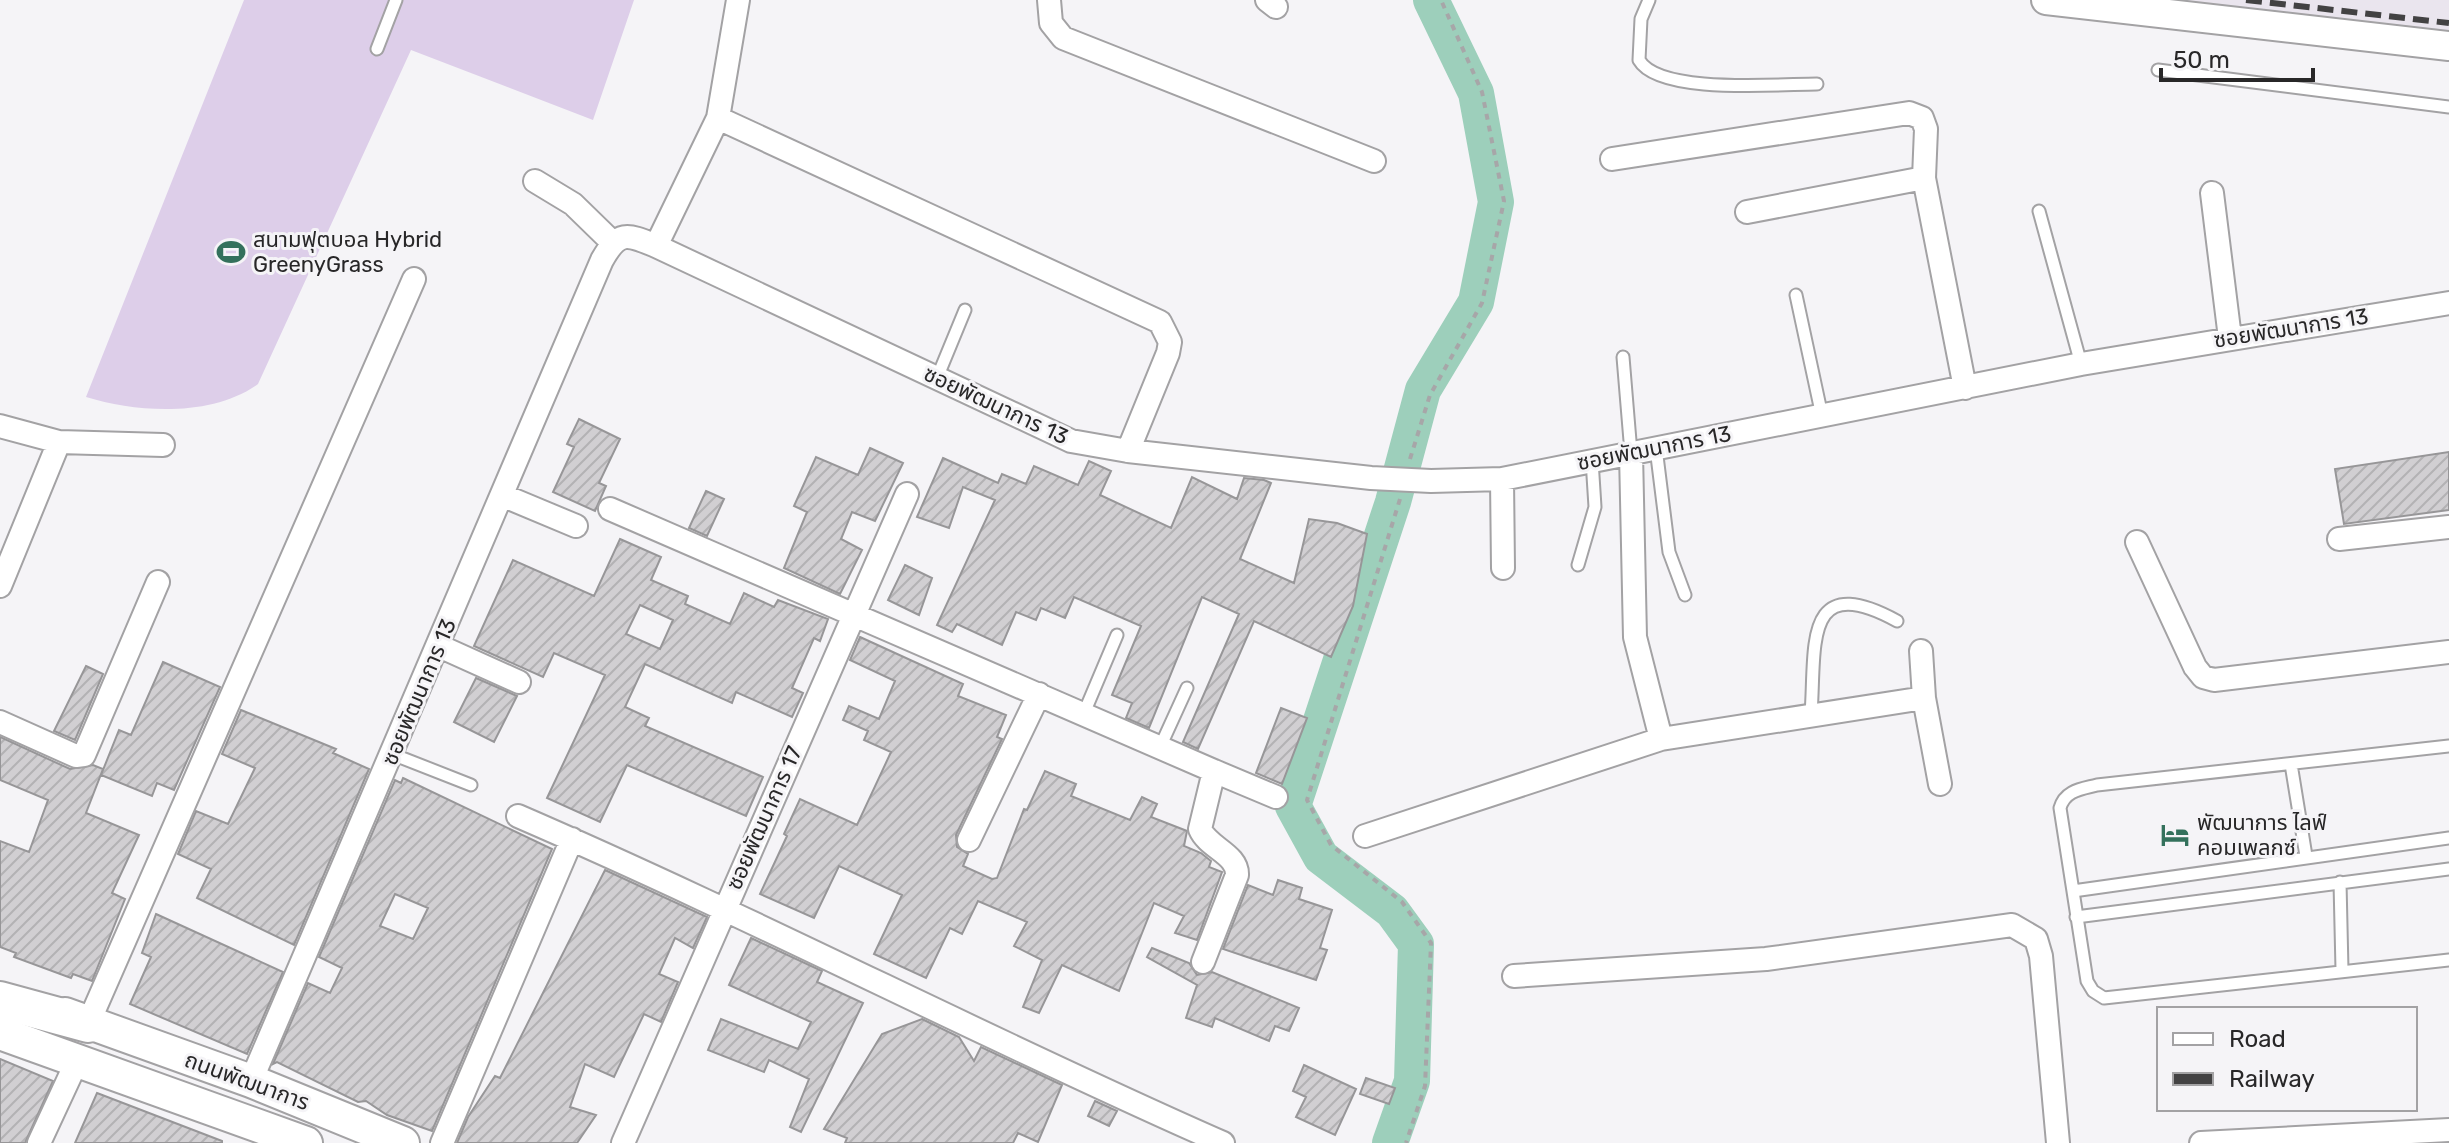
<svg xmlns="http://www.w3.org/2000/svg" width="2449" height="1143" font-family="Rubik,'Noto Sans Thai',sans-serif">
  <defs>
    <pattern id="building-hatch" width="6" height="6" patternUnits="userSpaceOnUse" patternTransform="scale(2)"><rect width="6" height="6" fill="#d1cfd2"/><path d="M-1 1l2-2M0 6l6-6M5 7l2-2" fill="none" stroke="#b3b2b4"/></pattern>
  </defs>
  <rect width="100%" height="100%" fill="#f5f4f7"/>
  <path fill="#eae5ee" d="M2057,0H2449V46Z"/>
  <path fill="#ddcee9" d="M244,0H634L593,120L411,50L258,384C212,417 138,413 86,397Z"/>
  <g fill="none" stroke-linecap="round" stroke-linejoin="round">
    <path stroke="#9dcfbb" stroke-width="36" d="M1390,1143L1412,1081L1416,944L1392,911L1321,857L1293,806L1393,502L1423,390L1476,302L1496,202L1476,93L1431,0"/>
  </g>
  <path fill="url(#building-hatch)" stroke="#979698" stroke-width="2" fill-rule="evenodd" d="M579,419L620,439L599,483L606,486L595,511L553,492L574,447L567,444Z
    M870,448L903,463L875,521L852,512L841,539L862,550L840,594L784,568L807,512L794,506L816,457L858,475Z
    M2449,452V510L2344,524L2335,469Z
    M943,458L998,483L1002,474L1026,484L1034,466L1078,485L1089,461L1111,471L1100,495L1171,528L1192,477L1237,499L1244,478L1264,480L1271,483L1240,559L1294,583L1309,519L1337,523L1367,534L1353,606L1331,657L1254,621L1198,749L1183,742L1239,614L1202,597L1149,728L1126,718L1132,703L1112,695L1141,626L1074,597L1065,618L1041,608L1036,620L1016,612L1002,645L957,624L952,632L937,625L995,500L963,487L949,528L917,517Z
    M706,491L724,499L707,536L689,528Z
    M620,539L661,557L651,580L688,596L685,604L730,624L744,593L774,607L778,600L828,619L820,641L814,638L792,688L803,693L792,717L736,692L732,703L645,664L625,707L649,718L645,726L763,777L746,816L627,765L600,822L547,798L605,675L554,653L543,677L474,646L513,560L594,596ZM640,605L673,620L660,649L626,634Z
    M905,565L932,578L919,615L888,600Z
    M860,637L963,684L958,696L1006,715L997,737L1002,739L956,835L957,847L968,854L963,866L992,879L997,878L1024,809L1027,810L1045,771L1076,784L1071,796L1130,820L1142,797L1157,804L1151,817L1187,831L1184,846L1201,853L1211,861L1209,867L1222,872L1197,940L1175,933L1184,916L1154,903L1119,991L1062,965L1039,1013L1023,1007L1042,960L1014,946L1027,922L978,901L962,934L950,928L926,978L874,954L902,895L839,866L814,918L760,894L787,836L784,834L800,799L857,825L891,752L864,740L868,731L843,720L849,706L879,719L895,681L850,660Z
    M163,662L220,687L174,790L157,783L152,796L101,775L119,730L131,735Z
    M86,666L103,674L75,740L54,731Z
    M476,678L517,696L494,742L454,722Z
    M1281,708L1307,718L1282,784L1256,773Z
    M241,710L336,749L333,753L369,769L294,945L197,898L211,869L178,854L196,811L228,824L255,768L222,754Z
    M0,737L70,769L93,765L103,769L86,813L139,835L112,893L125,899L92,981L73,974L71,978L14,957L16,953L0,947V841L29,852L48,800L0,780Z
    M403,778L552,849L432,1131L387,1115L366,1101L358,1102L277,1062L273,1064L308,983L330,993L342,968L319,957L395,780L401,783ZM395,894L428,908L413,939L380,926Z
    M605,870L707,917L693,948L675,938L659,974L678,982L661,1022L644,1014L614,1077L585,1064L570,1107L596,1115L577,1143H457L468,1117L495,1076L500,1078Z
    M1278,880L1302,888L1299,899L1332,910L1320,948L1327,950L1316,980L1223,949L1248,885L1273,895Z
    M156,914L283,972L247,1054L130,1004L151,957L142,953Z
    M751,938L822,971L817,982L863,1003L801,1132L790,1127L809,1079L769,1060L764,1072L708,1050L721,1019L798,1049L811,1022L729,985Z
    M1152,948L1189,963L1197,975L1212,972L1299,1008L1289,1031L1275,1026L1269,1041L1215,1018L1212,1027L1186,1018L1197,985L1147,957Z
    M922,1019L959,1037L974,1061L981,1047L1062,1085L1038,1142L1018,1133L1013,1143H845L847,1138L824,1129L882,1034Z
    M0,1059L53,1081L25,1143H0Z
    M1304,1065L1356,1089L1335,1135L1296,1117L1306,1097L1293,1091Z
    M1366,1078L1395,1088L1389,1104L1360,1094Z
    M97,1093L222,1141V1143H75Z
    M1095,1101L1117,1111L1109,1126L1088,1116Z"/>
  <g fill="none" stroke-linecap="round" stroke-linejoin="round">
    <defs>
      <path id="service" d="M1649,0L1641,19L1639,60C1659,95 1780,84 1817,84
        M377,49L396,0
        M2158,70L2449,107
        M2039,211L2081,364
        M1796,295L1822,416
        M1623,357L1631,453
        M937,378L965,310
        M1656,448L1669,552L1685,595
        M1578,565L1595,507L1592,460
        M1084,713L1117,635
        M1811,714C1816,648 1802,569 1897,621
        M1161,745L1187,688
        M2449,746L2097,785C2082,789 2065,790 2060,808L2087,981L2093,991L2104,998L2449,960
        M392,754L471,785
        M2291,764L2306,856
        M2340,882L2342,970
        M2073,891L2449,838
        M2076,917L2449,869"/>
      <path id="minor" d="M1049,0L1051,23L1063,38L1374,161
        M1267,0L1276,7
        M718,118L1160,322L1170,342L1168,353L1128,451
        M1612,159L1909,113L1922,118L1926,129L1924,178
        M535,181L573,204L612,242
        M2212,193L2230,338
        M1747,212L1924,178L1965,388
        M656,246L718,118L738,0
        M0,426L59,442L163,445
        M1631,453L1635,637L1661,739
        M1502,479L1503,568
        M504,496L576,526
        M610,509L1214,771L1200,829C1208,848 1238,854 1237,875L1203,962
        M2339,539L2449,527
        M2137,542L2195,667L2203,677L2214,680L2449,652
        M0,586L59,442
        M439,646L519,682
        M1921,651L1924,698L1940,784
        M0,722L76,756L84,755L158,582
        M1214,771L1276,797
        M518,816C756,919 986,1039 1223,1143
        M1365,836L1661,739L1924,698
        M969,840L1039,694
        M1514,976L1766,959L2012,925L2036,939L2041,956L2058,1143
        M88,1024L414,279
        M251,1081L602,260C619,230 627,234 656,246L1071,441L1128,451L1371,478L1431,481L1502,479L2081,364L2449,303
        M39,1143L78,1059
        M442,1143L572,839
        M623,1143L907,494
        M2201,1143L2449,1130"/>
      <path id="tertiary" d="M2046,0L2449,46"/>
      <path id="secondary" d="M65,1014L251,1081L403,1143
        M0,1033L306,1143"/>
      <path id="primary" d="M0,1000L88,1024"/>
    </defs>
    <use href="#service" stroke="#a3a2a4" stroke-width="15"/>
    <use href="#minor" stroke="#a3a2a4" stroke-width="26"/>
    <use href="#tertiary" stroke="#a3a2a4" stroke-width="32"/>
    <use href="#secondary" stroke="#a3a2a4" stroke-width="36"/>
    <use href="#primary" stroke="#a3a2a4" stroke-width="40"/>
    <path stroke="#a7a6a8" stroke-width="4" stroke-dasharray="6 6" stroke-linecap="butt" d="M1410,459L1430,395L1482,303L1504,201L1482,92L1441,0
      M1400,499L1307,800L1331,845L1402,902L1431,943L1425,1086L1406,1143"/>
    <use href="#service" stroke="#fff" stroke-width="11"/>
    <use href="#minor" stroke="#fff" stroke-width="22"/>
    <use href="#tertiary" stroke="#fff" stroke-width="28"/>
    <use href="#secondary" stroke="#fff" stroke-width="32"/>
    <use href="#primary" stroke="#fff" stroke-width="36"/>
    <path stroke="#434243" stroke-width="6" stroke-dasharray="16 8" stroke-linecap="butt" d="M2246,0L2449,23"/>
  </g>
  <defs>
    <symbol id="stadium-bare" viewBox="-9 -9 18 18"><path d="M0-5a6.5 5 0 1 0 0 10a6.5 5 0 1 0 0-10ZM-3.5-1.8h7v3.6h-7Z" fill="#34715c" stroke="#f5f4f7" stroke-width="2.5" paint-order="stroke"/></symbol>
    <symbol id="hotel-bare" viewBox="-9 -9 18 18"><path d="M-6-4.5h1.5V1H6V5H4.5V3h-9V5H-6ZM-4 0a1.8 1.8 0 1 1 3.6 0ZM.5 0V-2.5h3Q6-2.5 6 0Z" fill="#34715c" stroke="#f5f4f7" stroke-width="2.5" paint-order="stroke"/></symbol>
  </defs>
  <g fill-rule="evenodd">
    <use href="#stadium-bare" x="211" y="232" width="40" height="40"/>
    <use href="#hotel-bare" x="2155" y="815" width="40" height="40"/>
  </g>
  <g text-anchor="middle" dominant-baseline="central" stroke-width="6" stroke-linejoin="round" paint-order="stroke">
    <g font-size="22" fill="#282728" stroke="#f5f4f7" text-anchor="start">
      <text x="253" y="239">สนามฟุตบอล Hybrid<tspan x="253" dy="25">GreenyGrass</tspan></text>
      <text x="2197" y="822">พัฒนาการ ไลฟ์<tspan x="2197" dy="25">คอมเพลกซ์</tspan></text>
    </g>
    <g font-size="22" fill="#282728" stroke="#f5f4f7">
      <text transform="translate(2291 328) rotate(-9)">ซอยพัฒนาการ 13</text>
      <text transform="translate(996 405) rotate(25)">ซอยพัฒนาการ 13</text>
      <text transform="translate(1654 448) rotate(-11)">ซอยพัฒนาการ 13</text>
      <text transform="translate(419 692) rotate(-67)">ซอยพัฒนาการ 13</text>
      <text transform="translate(764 818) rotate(-66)">ซอยพัฒนาการ 17</text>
      <text transform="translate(247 1081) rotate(20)">ถนนพัฒนาการ</text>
    </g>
  </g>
  <rect x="2157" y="1007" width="260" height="104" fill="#f5f4f7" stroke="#a3a2a4" stroke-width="2"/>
  <rect x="2173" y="1033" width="40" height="12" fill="#ffffff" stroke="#a3a2a4" stroke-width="2"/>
  <text x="2229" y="1047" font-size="24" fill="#282728">Road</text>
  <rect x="2173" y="1073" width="40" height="12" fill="#434243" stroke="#a3a2a4" stroke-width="2"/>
  <text x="2229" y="1087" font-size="24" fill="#282728">Railway</text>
  <path d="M2161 68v12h152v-12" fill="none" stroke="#282728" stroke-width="4"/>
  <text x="2173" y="68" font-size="24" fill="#282728" stroke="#f5f4f7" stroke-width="6" paint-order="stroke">50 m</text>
</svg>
